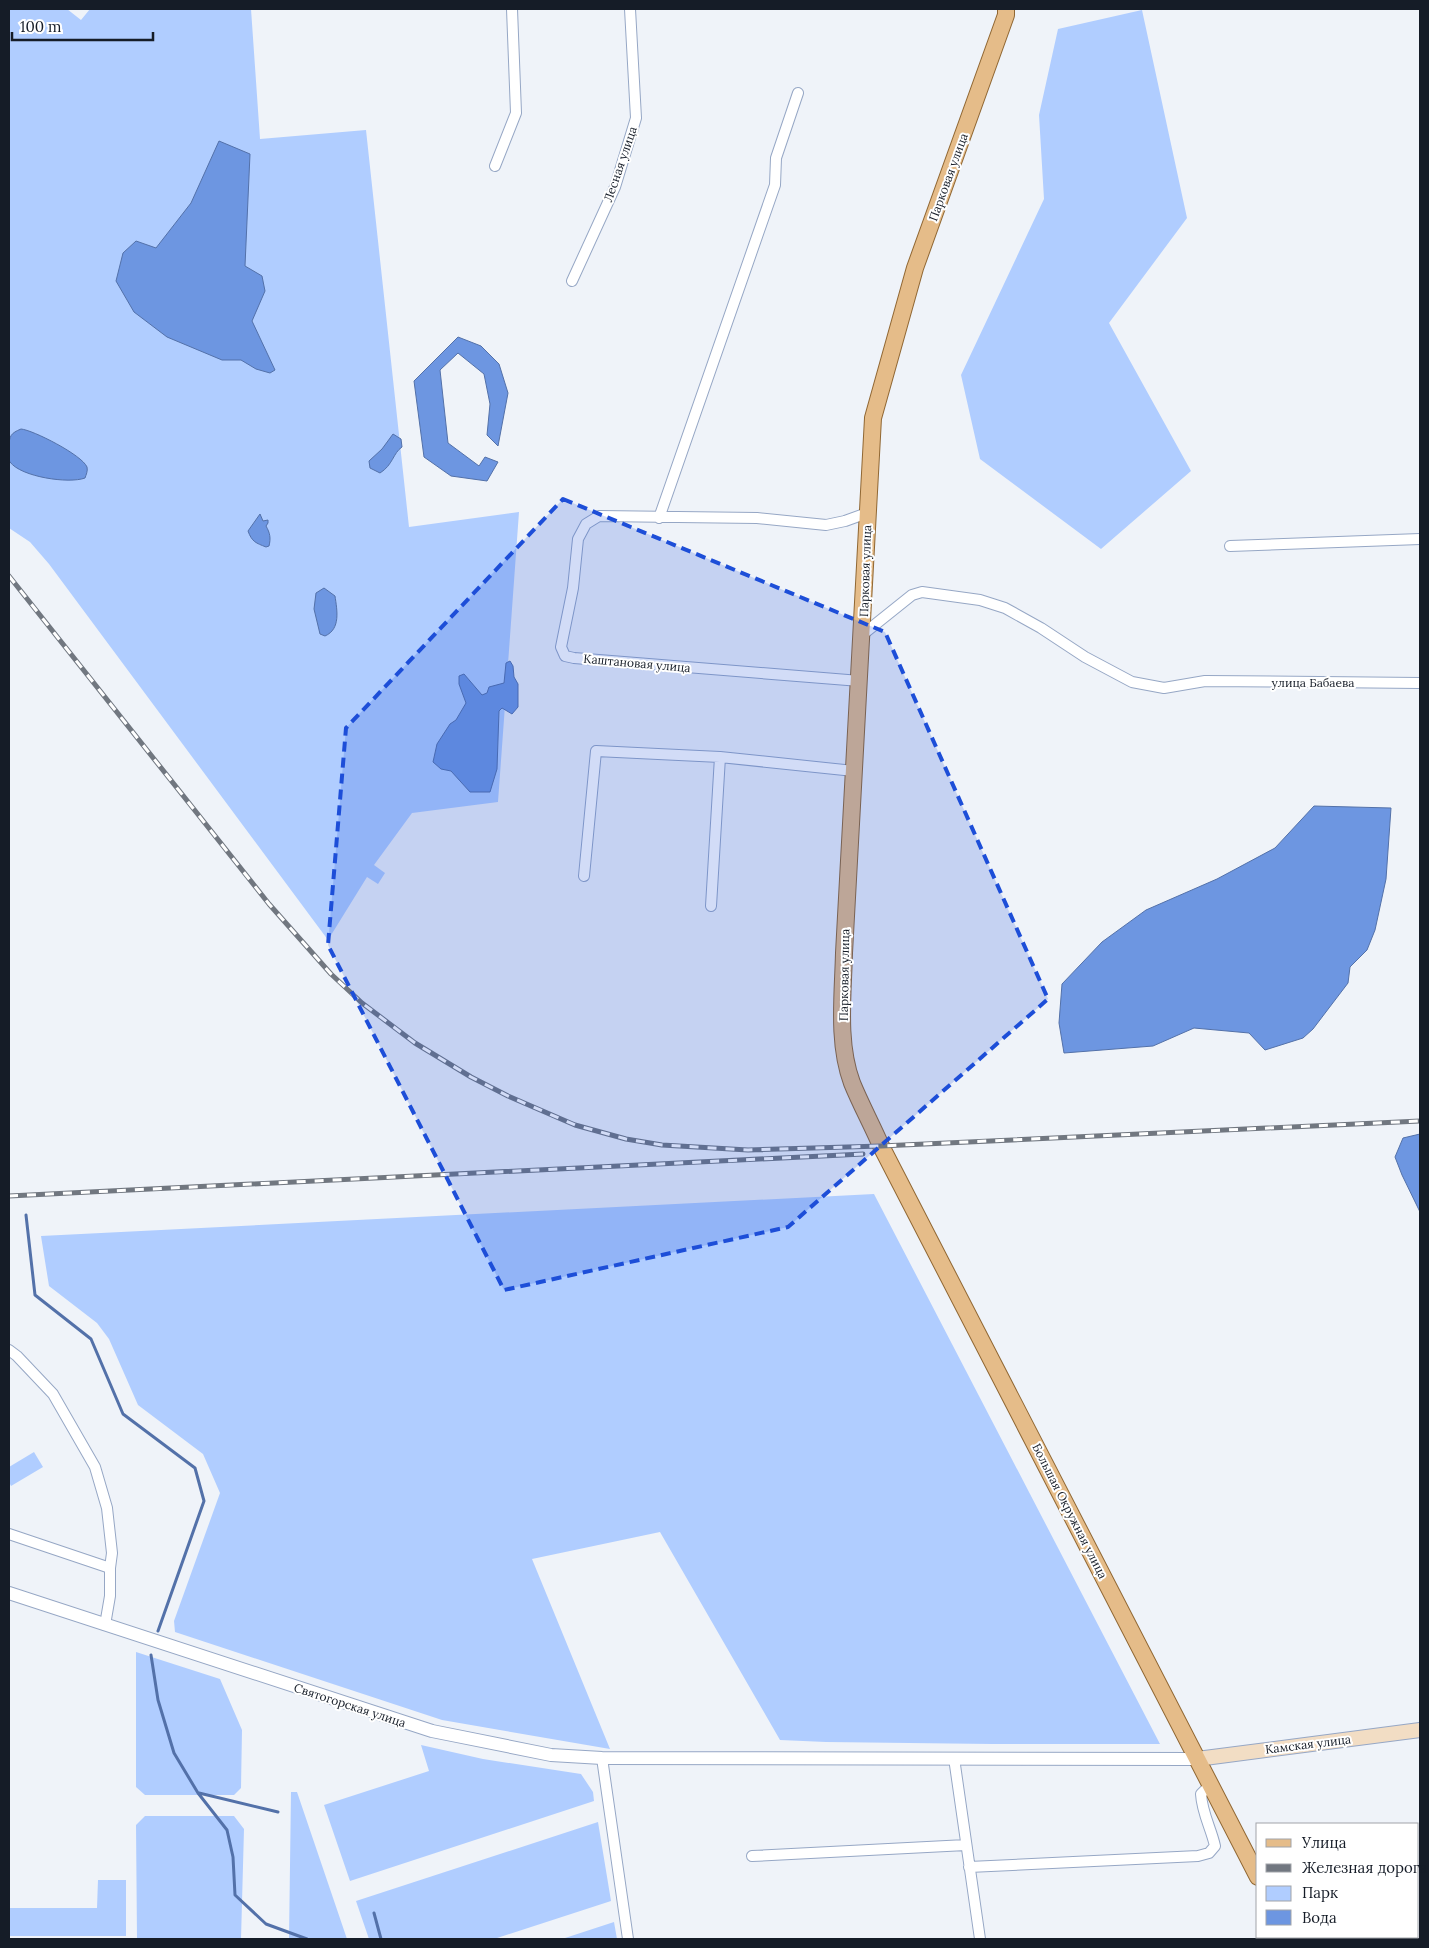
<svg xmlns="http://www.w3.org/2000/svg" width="1429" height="1948" font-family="Lora,serif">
  <rect width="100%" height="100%" fill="#eff3f9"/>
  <path fill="#b0cdff" d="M9,9H67L81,20L90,9H251L260,139L366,130L409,527L519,512L498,802L412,813L374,865L385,873L378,884L367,877L328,940L49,564L30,542L9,528Z
    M1142,10L1187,218L1109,323L1191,471L1101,549L980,459L961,375L1044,199L1039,115L1058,29Z
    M874,1194L1160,1744H992L826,1742L780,1740L660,1532L532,1559L610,1749L442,1720L175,1632L174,1621L220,1493L203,1454L138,1405L109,1339L97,1323L49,1286L41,1236Z
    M34,1452L43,1467L11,1486L9,1482V1467Z
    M136,1652L220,1679L242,1730L241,1788L234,1795H145L136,1787Z
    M421,1745L483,1759L581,1774L593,1792L594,1801L350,1881L324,1805L429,1771Z
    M291,1792H297L347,1939H289Z
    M145,1816H234L244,1829L241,1939H137L136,1825Z
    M598,1822L611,1901L494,1939H369L356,1901Z
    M98,1880H126V1936H9V1908H97Z
    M614,1922L617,1939H562Z"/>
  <path fill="#6d96e1" stroke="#5371a9" d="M219,141L250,154L245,266L262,276L265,291L252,321L275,370L270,373L256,369L241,360H222L167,337L134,312L116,281L123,253L136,241L156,248L191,203Z
    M458,337L481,346L499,364L508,393L498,446L487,435L490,404L484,374L458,353L440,370L448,443L479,466L485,457L498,462L487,481L451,476L424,457L414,381Z
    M21,429C33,430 82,455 87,467C88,471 86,475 85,478C69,484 21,477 10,462C7,458 9,451 9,447C9,436 11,433 21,429Z
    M393,434L401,439L402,447C393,453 393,465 380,473L370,468L369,461L382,449Z
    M260,514L263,521L268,520V523L266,526C270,533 271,538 269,546L266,547C256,543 252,542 248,531Z
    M324,588L335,596C337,610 341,629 325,636L320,634L314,609L316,593Z
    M510,661L513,666L514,677L518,684V707L512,714L502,708L499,711L497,769L490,792H470L451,771L441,769L433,762L437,744L450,724L456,720L466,703L459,684V676L464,674L482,695L487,693L489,687L504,683L506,663Z
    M1314,806L1391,808L1386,879L1375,930L1367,950L1350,967L1348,983L1313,1029L1303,1038L1265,1050L1249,1033L1194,1028L1153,1046L1064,1053L1059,1023L1062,984L1102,942L1146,910L1217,879L1275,848Z
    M1420,1134V1212L1402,1175L1395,1157L1403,1138Z"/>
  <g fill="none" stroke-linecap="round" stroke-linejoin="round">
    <path stroke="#5371a9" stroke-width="3" d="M26,1215L35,1295L91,1339L123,1414L195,1468L204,1501L158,1631
      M151,1655L158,1700L174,1753L198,1793L227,1830L233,1857L235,1895L266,1924L307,1939
      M199,1793L278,1812
      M374,1913L381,1939"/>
    <defs>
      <path id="minor" d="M495,166L516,113L512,9
        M572,281L615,187L636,118L630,9
        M659,518L775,185L776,158L798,93
        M1230,546L1420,539
        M862,635L912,595L922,592L980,600L1005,608L1041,628L1085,657L1132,682L1164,688L1205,681L1420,683
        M860,681L574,658L565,656L561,647L573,588L578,539L586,524L599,516L757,518L826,525L845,521L867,513
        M584,876L596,751L720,757L854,771
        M711,906L720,757
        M9,1350L17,1356L53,1394L95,1467L107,1508L112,1553L110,1568V1596L105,1625
        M9,1534L110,1568
        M602,1758L628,1939
        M954,1758L980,1939
        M752,1856L966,1845
        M969,1867L1198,1856L1209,1853L1215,1846C1211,1828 1202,1813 1201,1794L1210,1785"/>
      <path id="tertiary" d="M9,1593L432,1731L551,1755L602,1758L1197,1759"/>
      <path id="secondary" d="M1197,1759L1420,1730"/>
      <path id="primary" d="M1006,9V15L915,268L873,418L844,953C843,995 837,1043 852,1083C861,1105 872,1125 881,1146L1258,1877
        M1289,1937L1290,1939"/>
    </defs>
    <use href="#minor" stroke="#96a7c5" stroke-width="12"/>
    <use href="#tertiary" stroke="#96a7c5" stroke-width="14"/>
    <use href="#secondary" stroke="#96a7c5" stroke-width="16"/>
    <use href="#primary" stroke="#906733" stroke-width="18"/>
    <use href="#minor" stroke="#fff" stroke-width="10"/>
    <use href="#tertiary" stroke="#fff" stroke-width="12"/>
    <use href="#secondary" stroke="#f2ddc4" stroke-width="14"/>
    <use href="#primary" stroke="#e5bc89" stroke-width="16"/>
    <defs>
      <path id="rail" d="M9,576L269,904L331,974L362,1003L415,1043L471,1077L508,1096L575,1125L626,1139L662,1145L748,1150L881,1146L1420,1121
        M9,1196L863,1154"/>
    </defs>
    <use href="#rail" stroke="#717780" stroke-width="5"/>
    <use href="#rail" stroke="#fff" stroke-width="3" stroke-dasharray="9" stroke-linecap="butt"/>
  </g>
  <path fill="#1d4ed8" fill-opacity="0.2" stroke="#1d4ed8" stroke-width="4" stroke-dasharray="10 6" stroke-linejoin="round" d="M563,499L885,632L1048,999L788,1227L504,1290L328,945L346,728Z"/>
  <g text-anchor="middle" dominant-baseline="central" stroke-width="4" stroke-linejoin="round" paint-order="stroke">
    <g font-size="12" fill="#151c27" stroke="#fff">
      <text transform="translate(620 164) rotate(-71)">Лесная улица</text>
      <text transform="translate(948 177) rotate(-70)">Парковая улица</text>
      <text transform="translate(865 571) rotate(-88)">Парковая улица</text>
      <text transform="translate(637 663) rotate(5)">Каштановая улица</text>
      <text x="1313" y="682">улица Бабаева</text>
      <text transform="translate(844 975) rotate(-89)">Парковая улица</text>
      <text transform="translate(1070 1511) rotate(63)">Большая Окружная улица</text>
      <text transform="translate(350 1705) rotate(18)">Святогорская улица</text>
      <text transform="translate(1308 1744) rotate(-7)">Камская улица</text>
    </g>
  </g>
  <rect width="1429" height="1948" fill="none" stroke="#151c27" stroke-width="20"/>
  <rect x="1256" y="1823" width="162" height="115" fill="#ffffff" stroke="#a1a4a9"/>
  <rect x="1266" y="1839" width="25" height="8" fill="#e5bc89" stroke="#a1a4a9"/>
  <text x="1302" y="1848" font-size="15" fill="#151c27">Улица</text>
  <rect x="1266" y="1864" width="25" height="8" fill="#717780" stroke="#a1a4a9"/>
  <text x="1302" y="1873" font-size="15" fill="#151c27">Железная дорога</text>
  <rect x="1266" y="1886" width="25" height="15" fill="#b0cdff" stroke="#a1a4a9"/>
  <text x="1302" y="1898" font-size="15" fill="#151c27">Парк</text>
  <rect x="1266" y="1910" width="25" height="15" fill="#6d96e1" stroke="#a1a4a9"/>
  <text x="1302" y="1923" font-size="15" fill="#151c27">Вода</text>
  <path d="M12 32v8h141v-8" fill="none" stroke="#151c27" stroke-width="2.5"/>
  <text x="20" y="32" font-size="15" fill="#151c27" stroke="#ffffff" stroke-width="4" paint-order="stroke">100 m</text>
</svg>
